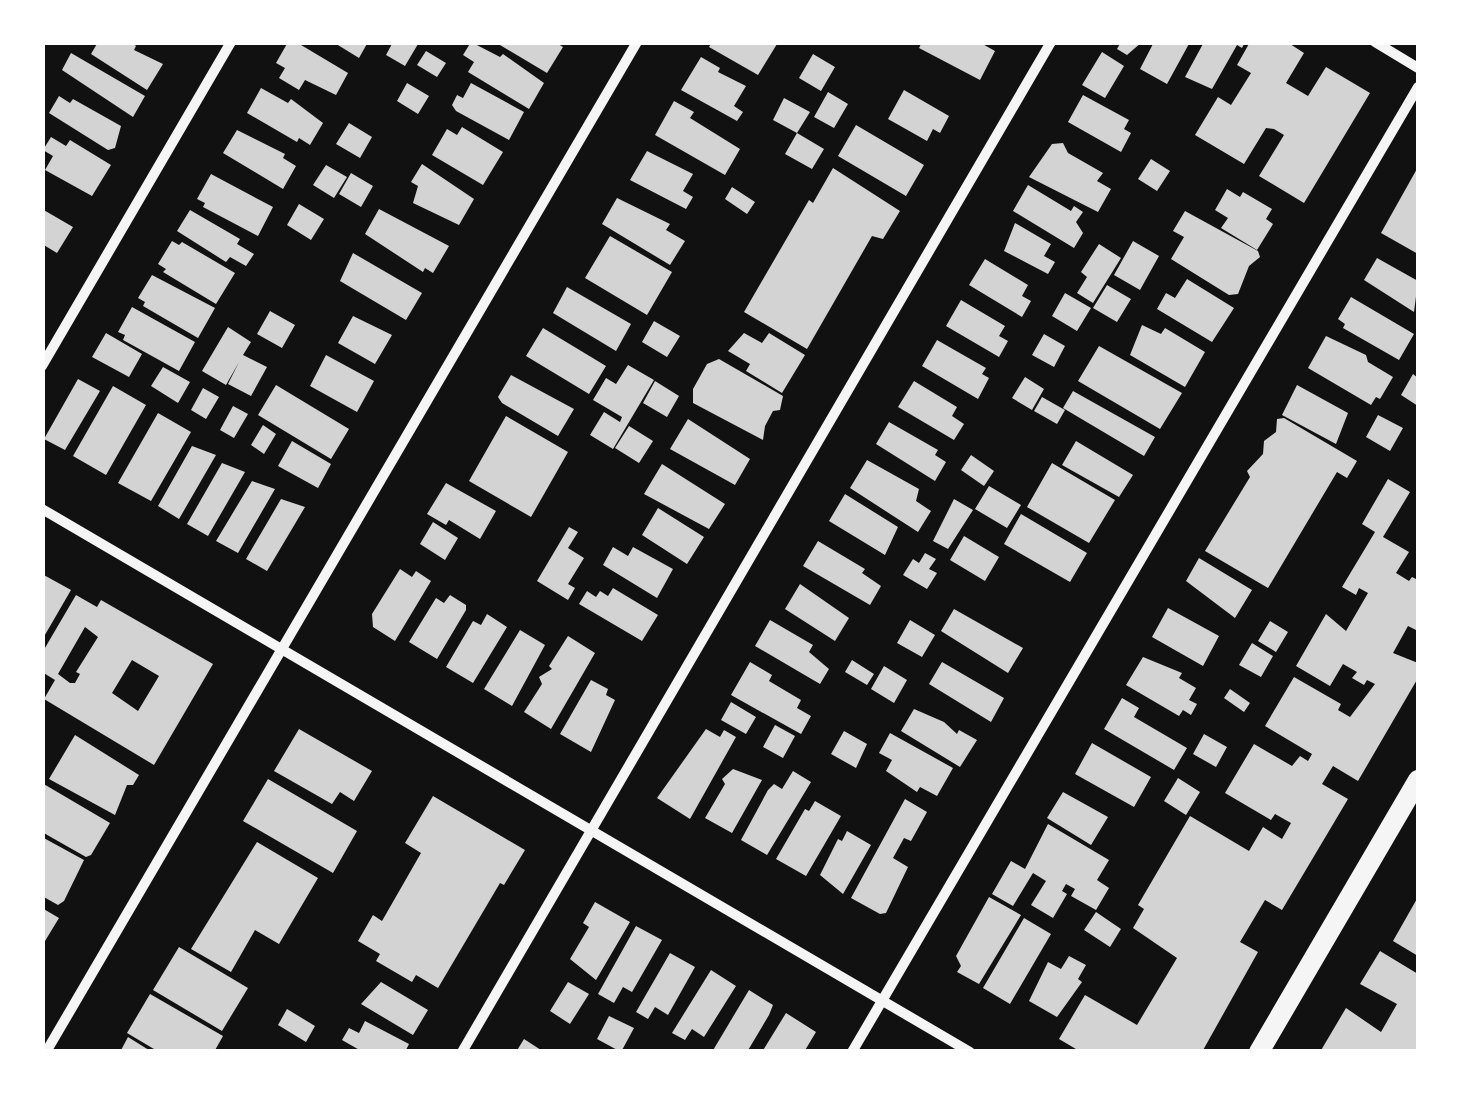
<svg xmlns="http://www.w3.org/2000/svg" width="1461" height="1094" font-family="Karla,sans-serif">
  <rect width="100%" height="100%" fill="#111"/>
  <path fill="#d3d3d3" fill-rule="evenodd" d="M98,42H131L136,46L134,50L163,64L147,90L91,54Z
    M288,42H296L348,73L336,95L305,80L299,90L279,78L285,68L276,63Z
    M333,42H368L359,58Z
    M393,42L418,44L405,66L386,55Z
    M471,42L500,57L503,54L544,83L529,109L468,72L474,62L463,55Z
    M495,42H555L563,47L547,73Z
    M712,42H774L777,44L758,75L709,47Z
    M922,42H979L995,51L980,80L919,48Z
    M1121,42H1142L1127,55L1117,49Z
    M1154,42H1190L1167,84L1140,69Z
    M1204,42H1245L1242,48L1237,45L1212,89L1185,77Z
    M1250,42H1287L1304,53L1286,83L1308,96L1326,67L1370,93L1304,203L1259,176L1284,135L1274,129L1266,128L1244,164L1195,135L1218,97L1231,105L1251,73L1237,65Z
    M426,51L446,63L437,77L417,65Z
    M1102,52L1124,66L1105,98L1082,85Z
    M71,53L145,96L133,117L62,70Z
    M813,54L835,67L821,91L799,78Z
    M701,57L720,68L718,72L746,86L734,106L743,112L737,121L681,90Z
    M407,83L429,96L418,114L397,101Z
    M471,83L524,112L509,140L456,111L452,105L457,95L463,98Z
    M261,88L288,103L291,99L323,123L310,145L299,138L297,142L247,113Z
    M904,90L949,116L940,133L933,129L927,141L888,119Z
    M828,92L848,104L834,128L814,117Z
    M1083,95L1129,120L1124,129L1131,133L1121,152L1068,122Z
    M59,96L70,103L73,99L121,126L115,148L108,150L49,113Z
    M784,98L810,112L797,133L773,120Z
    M674,101L694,112L690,118L740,149L725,175L655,135Z
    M349,123L372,137L360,158L336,144Z
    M856,125L924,165L906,196L838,156Z
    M462,127L503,152L483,185L432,155L447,129L457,135Z
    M237,130L285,154L283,158L296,166L283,189L223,153Z
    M797,133L824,149L812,169L785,154Z
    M51,137L66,146L70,140L111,165L92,196L45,170L53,156L43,150Z
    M1063,143L1068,153L1103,173L1097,181L1111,189L1098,212L1029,177L1052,144Z
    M647,151L693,174L683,191L693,197L686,209L630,180Z
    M1151,159L1170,171L1157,191L1138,179Z
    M422,164L474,199L459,225L413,203L418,186L411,182Z
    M326,165L347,177L334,198L313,185Z
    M1418,167V254L1381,233Z
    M833,168L900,211L883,239L872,236L807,349L744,312L809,200L813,203Z
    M351,173L373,186L361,207L339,194Z
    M211,174L273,207L258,236L203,207L205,203L197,199Z
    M1028,185L1071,211L1074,206L1083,212L1076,222L1083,233L1074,248L1013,211Z
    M732,187L755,202L747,214L725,199Z
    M1227,189L1240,197L1243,192L1272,209L1266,219L1273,224L1257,250L1221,228L1228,218L1215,210Z
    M617,198L670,224L666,230L685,241L670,265L602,224Z
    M299,204L324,219L311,240L287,225Z
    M42,209L73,227L57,253L42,244Z
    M379,209L449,246L433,273L425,268L423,272L365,234Z
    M190,210L240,239L237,244L254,254L246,266L230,257L226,262L177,231Z
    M1185,211L1258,251L1260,257L1249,266L1238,294L1229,295L1171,259L1184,237L1173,231Z
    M1015,223L1051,244L1044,256L1055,262L1048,274L1004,251Z
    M610,236L672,272L647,315L585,278Z
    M172,241L179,245L182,242L235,273L216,304L163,272L166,269L158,264Z
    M1133,241L1159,256L1140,290L1114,275Z
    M1099,244L1121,258L1093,303L1077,293L1087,277L1081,272Z
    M353,253L422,293L406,320L340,281Z
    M1377,258L1418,281L1414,312L1364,280Z
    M985,259L1028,285L1022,296L1031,301L1022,317L969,285Z
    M152,275L215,308L198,338L143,306L145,302L138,298Z
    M1187,279L1234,308L1212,342L1157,309L1166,293L1175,298Z
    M1107,285L1131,299L1117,322L1093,308Z
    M567,287L631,324L616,351L553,313Z
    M1065,293L1091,308L1077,331L1052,316Z
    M1351,297L1414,334L1399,360L1343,328L1345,324L1338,319Z
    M961,300L1005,326L999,336L1008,341L999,357L946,326Z
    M132,307L195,342L179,371L123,340L125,335L118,332Z
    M270,311L295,325L282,348L257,334Z
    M353,316L392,335L375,364L338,343Z
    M654,321L680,336L667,357L642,342Z
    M1142,325L1161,334L1165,328L1205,352L1185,387L1130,355Z
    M228,327L251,342L243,355L267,367L251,396L228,384L239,362L226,385L202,371Z
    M543,328L606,366L589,394L526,356Z
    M106,333L142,354L129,377L92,357Z
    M744,333L762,343L769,333L805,355L782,393L746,371L750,364L728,351Z
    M1044,334L1065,346L1054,367L1032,355Z
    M1326,336L1366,355L1368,362L1393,377L1380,399L1376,397L1371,405L1308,368Z
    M937,340L986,368L982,374L989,378L978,399L922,366Z
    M1099,346L1182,393L1160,429L1078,381Z
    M326,355L374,381L357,412L310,386Z
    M719,359L783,396L780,410L773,411L765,426L763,440L693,403V389L707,364Z
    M628,365L654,380L613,449L590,435L604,412L620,422L622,417L593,400L606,378L616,384Z
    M163,367L190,382L178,403L151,386Z
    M1413,374L1418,378V406L1401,395Z
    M511,375L574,409L558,436L502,403L498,397Z
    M1025,377L1044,389L1032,410L1012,398Z
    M78,379L100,391L65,450L44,439Z
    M655,381L679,396L667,417L643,403Z
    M914,381L957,407L952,416L964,424L954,440L898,407Z
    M276,385L349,429L331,459L258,415Z
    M1297,385L1348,413L1336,444L1282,415Z
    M113,386L146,405L106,475L73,456Z
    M203,388L219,397L206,419L191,410Z
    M1073,391L1155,437L1144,456L1063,408Z
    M1042,397L1065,410L1057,424L1034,411Z
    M233,406L248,414L234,438L220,430Z
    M158,413L191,432L151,501L118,483Z
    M1378,415L1403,428L1390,451L1366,437Z
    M506,416L568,452L531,517L469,481Z
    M1284,418L1357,461L1347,478L1337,472L1268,588L1205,551L1250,477L1247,471L1263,454L1264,441L1276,432L1277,419Z
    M688,419L750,459L735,485L670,449Z
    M889,422L938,450L935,455L946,462L935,481L876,444Z
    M263,425L276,434L264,454L251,445Z
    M629,426L653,441L639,463L615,448Z
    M292,441L331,464L318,488L278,466Z
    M1076,441L1133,475L1119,497L1062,465Z
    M192,446L216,455L179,519L158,506Z
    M971,455L994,471L984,486L961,470Z
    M867,460L919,489L916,501L931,511L918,532L850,488Z
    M222,463L245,472L208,536L187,524Z
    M1052,463L1115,500L1089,543L1027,507Z
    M662,464L725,504L709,529L644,494Z
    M1388,479L1410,492L1383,537L1409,552L1396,573L1409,581L1412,577L1418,580V631L1408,626L1393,653L1418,663V678L1358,781L1333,766L1322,784L1348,799L1282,910L1265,900L1240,942L1258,952L1202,1052H1081L1059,1039L1085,995L1137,1025L1177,958L1133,928L1144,909L1138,905L1190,816L1249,851L1263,827L1282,839L1291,823L1275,814L1271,820L1225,793L1254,744L1292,766L1300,756L1308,761L1312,754L1265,726L1294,677L1341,704L1338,710L1350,717L1375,684L1367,680L1364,685L1352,678L1357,672L1343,664L1330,686L1296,666L1326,614L1346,631L1368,593L1359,588L1356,595L1342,587L1375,532L1362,524Z
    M252,481L275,489L238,553L216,541Z
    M446,483L496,511L480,539L449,520L446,525L427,514Z
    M989,486L1021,505L1007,528L975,509Z
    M845,494L898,527L885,555L829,521Z
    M281,499L305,507L267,571L246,559Z
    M954,499L973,510L948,549L933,541Z
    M658,508L704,537L687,564L642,535Z
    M1021,514L1087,553L1070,582L1004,544Z
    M433,522L458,538L445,560L420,544Z
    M569,527L578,532L568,548L584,558L568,584L575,588L568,600L537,581Z
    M964,536L999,557L985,581L950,560Z
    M818,541L865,569L862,573L881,586L870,605L803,566Z
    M613,547L628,556L633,547L673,569L657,598L603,565Z
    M925,553L936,559L929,569L937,573L927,589L903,575L913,559L919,563Z
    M1199,558L1252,590L1235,618L1186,581Z
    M400,569L412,577L416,571L431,581L395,641L373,627L372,614Z
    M42,574L71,590L42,640Z
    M800,584L849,618L835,641L785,609Z
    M613,588L658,615L642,641L579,604L587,591L596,597L600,591L608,596Z
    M76,595L97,607L101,600L213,664L154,765L44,699L55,680L42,672V653ZM85,627L98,637L76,672L80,674L75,683H70L58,674ZM132,660L159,676L138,711L112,693Z
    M450,595L466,605V610L437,659L409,642L436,598L444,603Z
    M1168,608L1219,636L1203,666L1152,637Z
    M954,609L1023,648L1008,673L941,631Z
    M487,614L507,627L473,683L446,667L473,621L481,625Z
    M770,620L813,645L809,652L829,669L820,684L755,646Z
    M910,620L935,635L922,657L897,643Z
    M1270,621L1288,632L1276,652L1258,641Z
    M520,630L545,645L512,706L484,689Z
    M568,636L595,653L551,729L524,712L542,684L539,677L552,669L549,666Z
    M1252,643L1273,656L1261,677L1239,665Z
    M1143,657L1182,673L1179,678L1196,688L1189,700L1197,704L1191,715L1183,710L1179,716L1126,685Z
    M852,660L874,674L867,685L845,672Z
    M750,662L772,675L769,681L801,700L797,708L811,716L801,734L731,695Z
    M942,662L1004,698L991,722L929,684Z
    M884,666L907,680L894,703L871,689Z
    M591,680L608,689L606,695L615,700L591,752L560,734Z
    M1230,689L1250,703L1244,712L1224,698Z
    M1122,698L1139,708L1134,717L1187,748L1174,770L1104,729Z
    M731,702L756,717L746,734L721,720Z
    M914,709L944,722L957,734L959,730L977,740L960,767L901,731Z
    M775,725L795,736L783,758L763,747Z
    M299,729L372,771L354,801L340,792L332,804L274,771Z
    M706,729L720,737L724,730L736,737L690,819L657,798Z
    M844,731L867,744L856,768L831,754Z
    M890,733L953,768L937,796L920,787L917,792L886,771L892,760L879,753Z
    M1204,734L1227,747L1216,767L1193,754Z
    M75,735L139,775L133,785H127L115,815L49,779Z
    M1092,743L1151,777L1134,807L1075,774Z
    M733,769L762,780L732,833L705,818L725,784L722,779Z
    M793,771L811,782L767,855L741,840L768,790L774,784L782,789Z
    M1178,778L1200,792L1186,815L1164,801Z
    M268,779L357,831L333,873L243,821Z
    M42,783L110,823L91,855L86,857L42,832Z
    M1063,792L1108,817L1091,845L1047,818Z
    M433,796L525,850L504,885L500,883L438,988L416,975L412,982L376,961L380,954L358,941L373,915L382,921L421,853L405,843Z
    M905,799L927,812L911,841L904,838L893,858L908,867L886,913L880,914L851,898Z
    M815,801L841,816L806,876L776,859L805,809L809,811Z
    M1048,824L1109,860L1097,880L1109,888L1096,910L1071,896L1075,889L1066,884L1062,891L1067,894L1053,918L1031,905L1046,881L1033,873L1013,906L992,894L1011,861L1025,869Z
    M847,831L871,845L843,894L820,875L838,839L842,841Z
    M42,837L84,860L64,901L58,905L42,896Z
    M257,842L318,878L279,944L255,930L231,972L191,949Z
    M989,897L1021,915L979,984L957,972L961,966L956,956Z
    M1418,897V956L1393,941Z
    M595,902L630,922L596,980L570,959L589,927L583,923Z
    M42,908L59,918L42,946Z
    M1096,912L1121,929L1110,947L1084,930Z
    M1024,918L1051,934L1010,1004L983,988Z
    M636,926L662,940L632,992L623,987L614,1003L598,994Z
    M179,947L248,988L222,1031L153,990Z
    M1380,951L1418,974V1052H1320L1346,1008L1381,1032L1397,1004L1360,984Z
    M670,953L695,967L668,1015L655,1007L648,1019L636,1012Z
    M1069,956L1086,965L1078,979L1082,982L1057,1017L1029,1001L1048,962L1061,969Z
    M711,970L736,986L704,1037L692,1029L685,1040L672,1033Z
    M381,982L428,1010L413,1035L361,1004Z
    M568,982L589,994L570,1024L550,1011Z
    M749,990L773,1005L769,1015L747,1052H712Z
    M150,994L223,1036L214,1052H159L127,1033Z
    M287,1009L315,1026L306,1042L278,1025Z
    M786,1013L816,1032L804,1052H762Z
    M609,1016L634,1028L621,1052L597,1039Z
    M365,1021L409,1044L405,1052H363L342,1040L349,1028L359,1033Z
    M128,1037L152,1052H120Z
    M524,1039L544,1052H516Z"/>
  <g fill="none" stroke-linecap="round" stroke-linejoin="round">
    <path stroke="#f5f5f5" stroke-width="10" d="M1375,42L1418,68
      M42,366L231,42
      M42,509L970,1052
      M46,1052L637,42
      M462,1052L1051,42
      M852,1052L1418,87"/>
    <path stroke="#f5f5f5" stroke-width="20" d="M1259,1052L1418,780"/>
  </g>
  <rect width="1461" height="1094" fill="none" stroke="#ffffff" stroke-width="90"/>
</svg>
